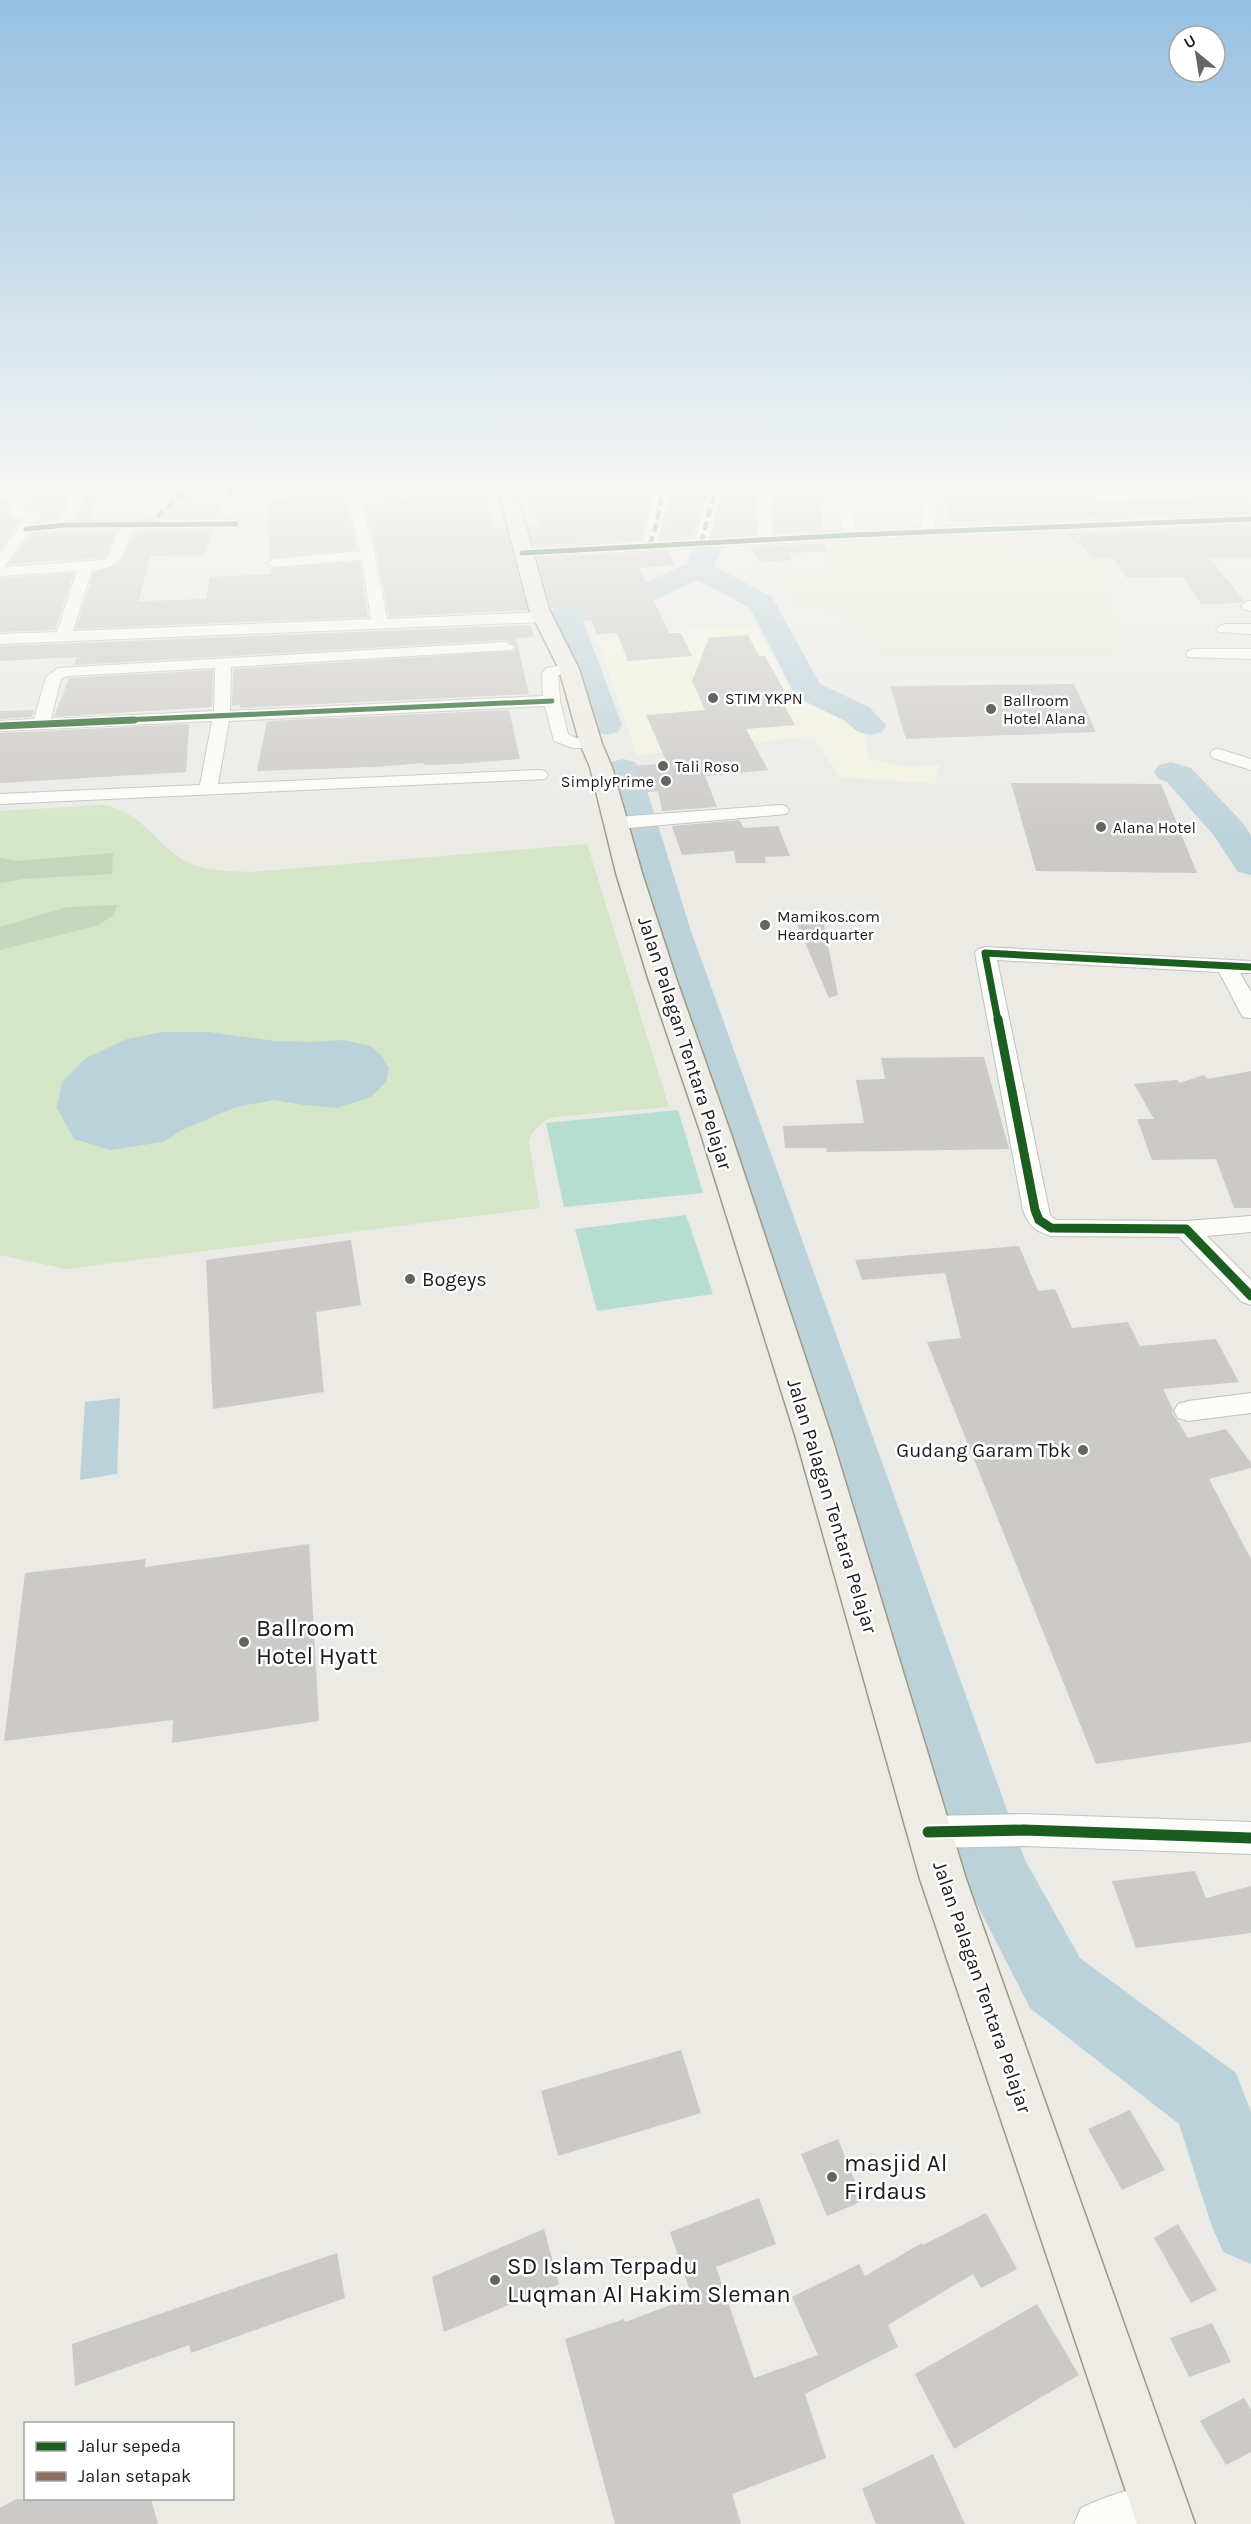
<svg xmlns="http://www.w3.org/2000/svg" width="1251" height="2524" font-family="Karla,sans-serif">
  <rect width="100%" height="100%" fill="#ebeae5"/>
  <path fill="#f2f3e1" d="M756,625L790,690L826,707L863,729L869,759L906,767L939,765L936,784L840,777L813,736L637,755L596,637Z"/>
  <path fill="#e8ead9" d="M1106,526L1117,655L882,656L854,618L789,603L778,573L831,569L819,538Z"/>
  <path fill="#d4e6c7" d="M101,805C140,809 152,841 182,859C202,872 229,871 251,872L587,844L669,1107L555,1117C542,1121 533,1128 529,1141L540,1208L66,1269L0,1255V811Z"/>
  <path fill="#c4d7bd" d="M113,853L112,874L24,879L0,883V858L16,861Z
    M117,905L113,916L96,926L0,950V927L67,907Z"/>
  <path fill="#b5ded0" d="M678,1110L703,1193L564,1207L546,1123Z
    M686,1215L713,1294L597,1311L575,1229Z"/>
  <path fill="#bcd2da" d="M163,1032H209L275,1041L310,1042L344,1040L370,1046L381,1055L389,1068L386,1082L371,1097L337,1108L304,1105L274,1100L236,1107L182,1130L163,1142L110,1150L74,1139L57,1108L62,1082L86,1058L127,1039Z
    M120,1398L117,1474L80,1480L85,1402Z"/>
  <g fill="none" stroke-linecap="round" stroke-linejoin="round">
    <path fill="#bcd2da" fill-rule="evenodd" d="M713,487H742L730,500L725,539L714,566L772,597L820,684L869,707L886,725L882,732L870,735L858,732L845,721L796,697L750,608L698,580L655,600L648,615L583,621L622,725L618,732L606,735L594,732L590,725L567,659L568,657L550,613L555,607L625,601L631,589L687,564L697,539L704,497Z
      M623,759L635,762L640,769L654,813L651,817L658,825L691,931L1025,1860L1080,1958L1236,2073L1251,2112V2264L1223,2252L1211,2224L1179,2124L1030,2008L961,1873L651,931L622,825L625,821L618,813L606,769L611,762Z
      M1171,762L1191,768L1243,823L1251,835V875L1238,872L1215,837L1167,782L1159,779L1154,772L1159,765Z"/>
  </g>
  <path fill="#cccac6" d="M42,487H68L67,501L58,519L40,521L43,516L41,512L27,509L31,500H35Z
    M450,487H480L495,529L506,528L527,610L389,617L377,555L364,503L430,498L429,494L440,493V491L451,490Z
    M672,487H709L693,537L661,539Z
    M728,487H755L756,534L712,536L720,506Z
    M773,487H817V492H820L823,530L774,533Z
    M954,487H1198L1099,490L1090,497L1099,502L1241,499L1251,513L952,522L942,496H957Z
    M100,488L89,519H78L85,503L86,489Z
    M626,488H653L642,540L534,546L528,527L539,526L531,490Z
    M343,495L357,549L270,559L267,501Z
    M0,500H12L7,515L11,519L21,521L0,550Z
    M181,501L221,504L217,518H161Z
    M1251,525V558H1209L1244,600L1240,603L1201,604L1183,577L1127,578L1113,558L1093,559L1081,544H1076L1066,533Z
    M213,530L205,555L150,556L139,601L206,599L210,577L271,574V568L360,562L368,617L76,629L94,572L118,565L126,554L135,531Z
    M65,531H116L107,555L103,558L9,564L30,535Z
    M824,543L828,552L788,553L792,560L759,562L750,547Z
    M667,551L675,565L639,568L669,633H681L692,656L628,661L617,633L597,634L586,607L551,608L537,558Z
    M74,573L55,630L0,632V578Z
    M531,625L534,637L516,638L529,694L240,708V705L232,706L233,669L514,651L516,647L506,640L74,665L77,657L0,661V646Z
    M748,635L759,656H765L790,701H782L795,725L746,729L768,770L705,776L717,807L662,811L658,791L646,792L634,766L667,763L646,715L705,710L692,681L709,638Z
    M213,670L212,707L54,717L69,678Z
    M1074,684L1096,732L906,739L890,686Z
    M34,710L32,717L0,719V711Z
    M509,710L520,759L458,764L424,765V763L374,767L257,771L267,721Z
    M189,724L186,772L0,783V733Z
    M1011,783L1161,784L1197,873L1036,871Z
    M739,820L744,828L778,826L790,856L765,857L766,863H736L734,851L682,855L672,826Z
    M793,915H822L838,995L829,998Z
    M984,1057L1009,1149L827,1152L826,1148H785L783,1126L864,1123L856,1080L885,1079L881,1058Z
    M1251,1071V1208H1234L1216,1159L1152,1160L1137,1119H1154L1134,1084L1177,1080L1179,1083L1204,1075L1208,1079Z
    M351,1240L361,1305L316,1312L324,1392L213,1409L206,1260Z
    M1019,1246L1038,1291L1055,1289L1072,1328L1128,1322L1140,1346L1216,1339L1239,1382L1163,1389L1173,1409L1172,1412L1188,1438L1226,1429L1251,1463V1468L1209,1479L1251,1559V1742L1096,1764L927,1342L961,1338L945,1273L862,1280L855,1260Z
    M309,1544L319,1721L172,1743L173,1720L4,1741L25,1573L146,1559L145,1567Z
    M1195,1871L1206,1898L1251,1886V1933L1136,1948L1112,1881Z
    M681,2050L701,2113L558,2156L541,2091Z
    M1130,2110L1165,2170L1122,2190L1088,2129Z
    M838,2139L863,2201L827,2216L801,2154Z
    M759,2198L776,2244L716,2267L754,2378L818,2355L792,2297L859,2264L865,2276L922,2243L923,2245L986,2213L1017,2269L981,2288L973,2274L888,2325L898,2347L805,2394L826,2458L732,2494L741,2524H615L565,2339L624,2319L625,2322L692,2297L670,2232Z
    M1178,2224L1217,2290L1191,2303L1154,2238Z
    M544,2229L559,2284L444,2332L432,2277Z
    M337,2253L345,2298L191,2353L189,2345L75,2386L72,2344Z
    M1037,2304L1079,2375L954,2449L915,2374Z
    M1212,2323L1231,2362L1189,2377L1170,2338Z
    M1244,2398L1251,2410V2452L1226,2465L1200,2421Z
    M933,2454L965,2524H876L862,2489Z
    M16,2499H151L158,2524H0V2508Z"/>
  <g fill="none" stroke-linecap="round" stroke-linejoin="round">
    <defs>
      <path id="street" d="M25,487L32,491L24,511L39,513L41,516L35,524L60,521L69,502L70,487H84L83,502L74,521L236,520L243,524L236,528L133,529C122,557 125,567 92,570L73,631L371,619L362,560L274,567L267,563L274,559L360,551L345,493L231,502L224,498L231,494L323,487H357L358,489L375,555L387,619L542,612L550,617L542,622L0,644V634L57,632L77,571L0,576V554L25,519L11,517L9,514L18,491ZM65,529H119L109,556L104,560L4,567L29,533Z
        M656,487H670L658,541L695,539C701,521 703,503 712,487H726C716,503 715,521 709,539L758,536L757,487H771L772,535L843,531L831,487H845L857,531L921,528L924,493L899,491L892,487H938L935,527L1251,515V523L852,539L522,557L515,553L522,549L644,542Z
        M1251,488V496L1099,500L1092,496L1099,492Z
        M1249,601H1251V611L1244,609L1241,606L1244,603Z
        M1224,624H1251V634L1219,632L1216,629Z
        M506,642L514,647L512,650L231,667L230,711L543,696L542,674L546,668L569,664L575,666L577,669L575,672L558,675L560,701L568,734L576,738L597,740L600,744L597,748H573L554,741L545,706L229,721L218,784L539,770L545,771L548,775L545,779L0,804V794L200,785L212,721L0,731V721L34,719L46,677L58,668ZM215,668L214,711L51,719L61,679L68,676Z
        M1194,649H1251V659L1188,657L1186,654L1188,651Z
        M1219,749L1251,759V770L1213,758L1210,754L1213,750Z
        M780,805L786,806L789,810L786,814L617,829L610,827L608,823L610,819L617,817Z
        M985,947L1251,961V973H1240L1251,992V1018L1243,1017L1240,1012L1219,972L997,960L1050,1215L1056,1220L1186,1221L1251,1216V1232L1207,1236L1251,1280V1305L1242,1302L1179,1237L1051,1236C1036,1232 1028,1225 1023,1210L975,953L978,949Z
        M1251,1393V1413L1188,1421L1178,1418L1174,1411L1178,1404L1188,1401Z
        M1024,1814L1251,1822V1854L1024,1846L928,1848L916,1843L911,1832L916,1821L928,1816Z
        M1160,2482L1176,2489L1183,2505L1176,2521L1169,2524H1074L1081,2508C1107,2495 1132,2489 1160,2482Z"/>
      <path id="primary" d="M497,487H515L549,609L579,669L602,744L612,767L642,873L676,978L731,1134L832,1438L966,1879L1195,2524H1137L920,1879L796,1438L701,1134L648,978L616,873L590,767L580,744L559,669L529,609Z"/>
    </defs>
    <use href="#street" stroke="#c2c1bf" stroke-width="2"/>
    <use href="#primary" stroke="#9e9985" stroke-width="3"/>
    <use href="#street" fill="#fcfcfb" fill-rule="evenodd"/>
    <use href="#primary" fill="#eeece5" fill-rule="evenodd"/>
    <path stroke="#8d6e63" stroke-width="4.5" stroke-dasharray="9 4.5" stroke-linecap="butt" d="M231,487V498
      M147,526L177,498L199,487
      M701,543C707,524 709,504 719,487
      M650,545L657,522L663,487"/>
    <defs>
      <path id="cycleway-far3" d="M26,529L65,525L236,524
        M522,553L852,535L1251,519
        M101,721L552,701"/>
      <path id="cycleway-far2" d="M0,726L134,720
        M998,1021L985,953L1251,967"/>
      <path id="cycleway-far1" d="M998,1019L1035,1210L1039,1220L1051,1228L1186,1229L1251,1296"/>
      <path id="cycleway" d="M928,1832L1024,1830L1251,1838"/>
    </defs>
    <use href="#cycleway-far3" stroke="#fff" stroke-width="8"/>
    <use href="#cycleway-far2" stroke="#fff" stroke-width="10"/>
    <use href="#cycleway-far1" stroke="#fff" stroke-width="13"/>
    <use href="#cycleway" stroke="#fff" stroke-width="15"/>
    <use href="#cycleway-far3" stroke="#1b5e20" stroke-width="5"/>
    <use href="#cycleway-far2" stroke="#1b5e20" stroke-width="7"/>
    <use href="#cycleway-far1" stroke="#1b5e20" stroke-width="9"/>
    <use href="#cycleway" stroke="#1b5e20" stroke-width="11"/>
  </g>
  <linearGradient id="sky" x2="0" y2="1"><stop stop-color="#96c0e2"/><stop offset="0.58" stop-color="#f6f6f3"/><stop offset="1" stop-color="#f6f6f3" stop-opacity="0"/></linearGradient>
  <rect width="1251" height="840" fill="url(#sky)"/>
  <g fill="#646462" stroke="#fff" stroke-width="2">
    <circle cx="713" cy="698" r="6"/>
    <circle cx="991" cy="709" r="6"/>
    <circle cx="663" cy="766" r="6"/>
    <circle cx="666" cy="781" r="6"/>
    <circle cx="1101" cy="827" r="6"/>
    <circle cx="765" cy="925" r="6"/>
    <circle cx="410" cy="1279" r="6"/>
    <circle cx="1083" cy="1450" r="6"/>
    <circle cx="244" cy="1642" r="6"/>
    <circle cx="832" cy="2177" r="6"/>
    <circle cx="495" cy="2280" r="6"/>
  </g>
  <g text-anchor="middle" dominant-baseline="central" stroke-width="5" stroke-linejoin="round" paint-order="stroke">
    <g font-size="16" fill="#1c1c1c" stroke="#fff" text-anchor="start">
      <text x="725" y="698">STIM YKPN</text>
      <text x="1003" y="700">Ballroom<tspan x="1003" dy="18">Hotel Alana</tspan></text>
      <text x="675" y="766">Tali Roso</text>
      <text x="654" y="781" text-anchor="end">SimplyPrime</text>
      <text x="1113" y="827">Alana Hotel</text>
      <text x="777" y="916">Mamikos.com<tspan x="777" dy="18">Heardquarter</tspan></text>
    </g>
    <g font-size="20" fill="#1c1c1c" stroke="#fff">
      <text transform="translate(685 1043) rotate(72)">Jalan Palagan Tentara Pelajar</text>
      <text transform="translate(832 1506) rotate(73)">Jalan Palagan Tentara Pelajar</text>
      <text transform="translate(982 1987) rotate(71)">Jalan Palagan Tentara Pelajar</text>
    </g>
    <g font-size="20" fill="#1c1c1c" stroke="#fff" text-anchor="start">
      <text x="422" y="1279">Bogeys</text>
      <text x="1071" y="1450" text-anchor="end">Gudang Garam Tbk</text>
    </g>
    <g font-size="24" fill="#1c1c1c" stroke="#fff" text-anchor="start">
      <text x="256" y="1628">Ballroom<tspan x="256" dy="28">Hotel Hyatt</tspan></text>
      <text x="844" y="2163">masjid Al<tspan x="844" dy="28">Firdaus</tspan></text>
      <text x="507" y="2266">SD Islam Terpadu<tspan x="507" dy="28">Luqman Al Hakim Sleman</tspan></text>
    </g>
  </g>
  <rect x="24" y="2422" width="210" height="78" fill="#ffffff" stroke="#a4a4a4" stroke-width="1.5"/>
  <rect x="36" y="2442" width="30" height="9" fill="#1b5e20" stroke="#a4a4a4" stroke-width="1.5"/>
  <text x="78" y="2452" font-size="18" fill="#1c1c1c">Jalur sepeda</text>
  <rect x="36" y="2472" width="30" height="9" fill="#8d6e63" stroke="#a4a4a4" stroke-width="1.5"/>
  <text x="78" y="2482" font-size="18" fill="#1c1c1c">Jalan setapak</text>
  <g transform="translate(1197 54) rotate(330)"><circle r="28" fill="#ffffff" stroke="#a4a4a4" stroke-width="1.5"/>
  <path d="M0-4.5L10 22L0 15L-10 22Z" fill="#646462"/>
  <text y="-9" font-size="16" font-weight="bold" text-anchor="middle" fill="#1c1c1c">U</text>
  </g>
</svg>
